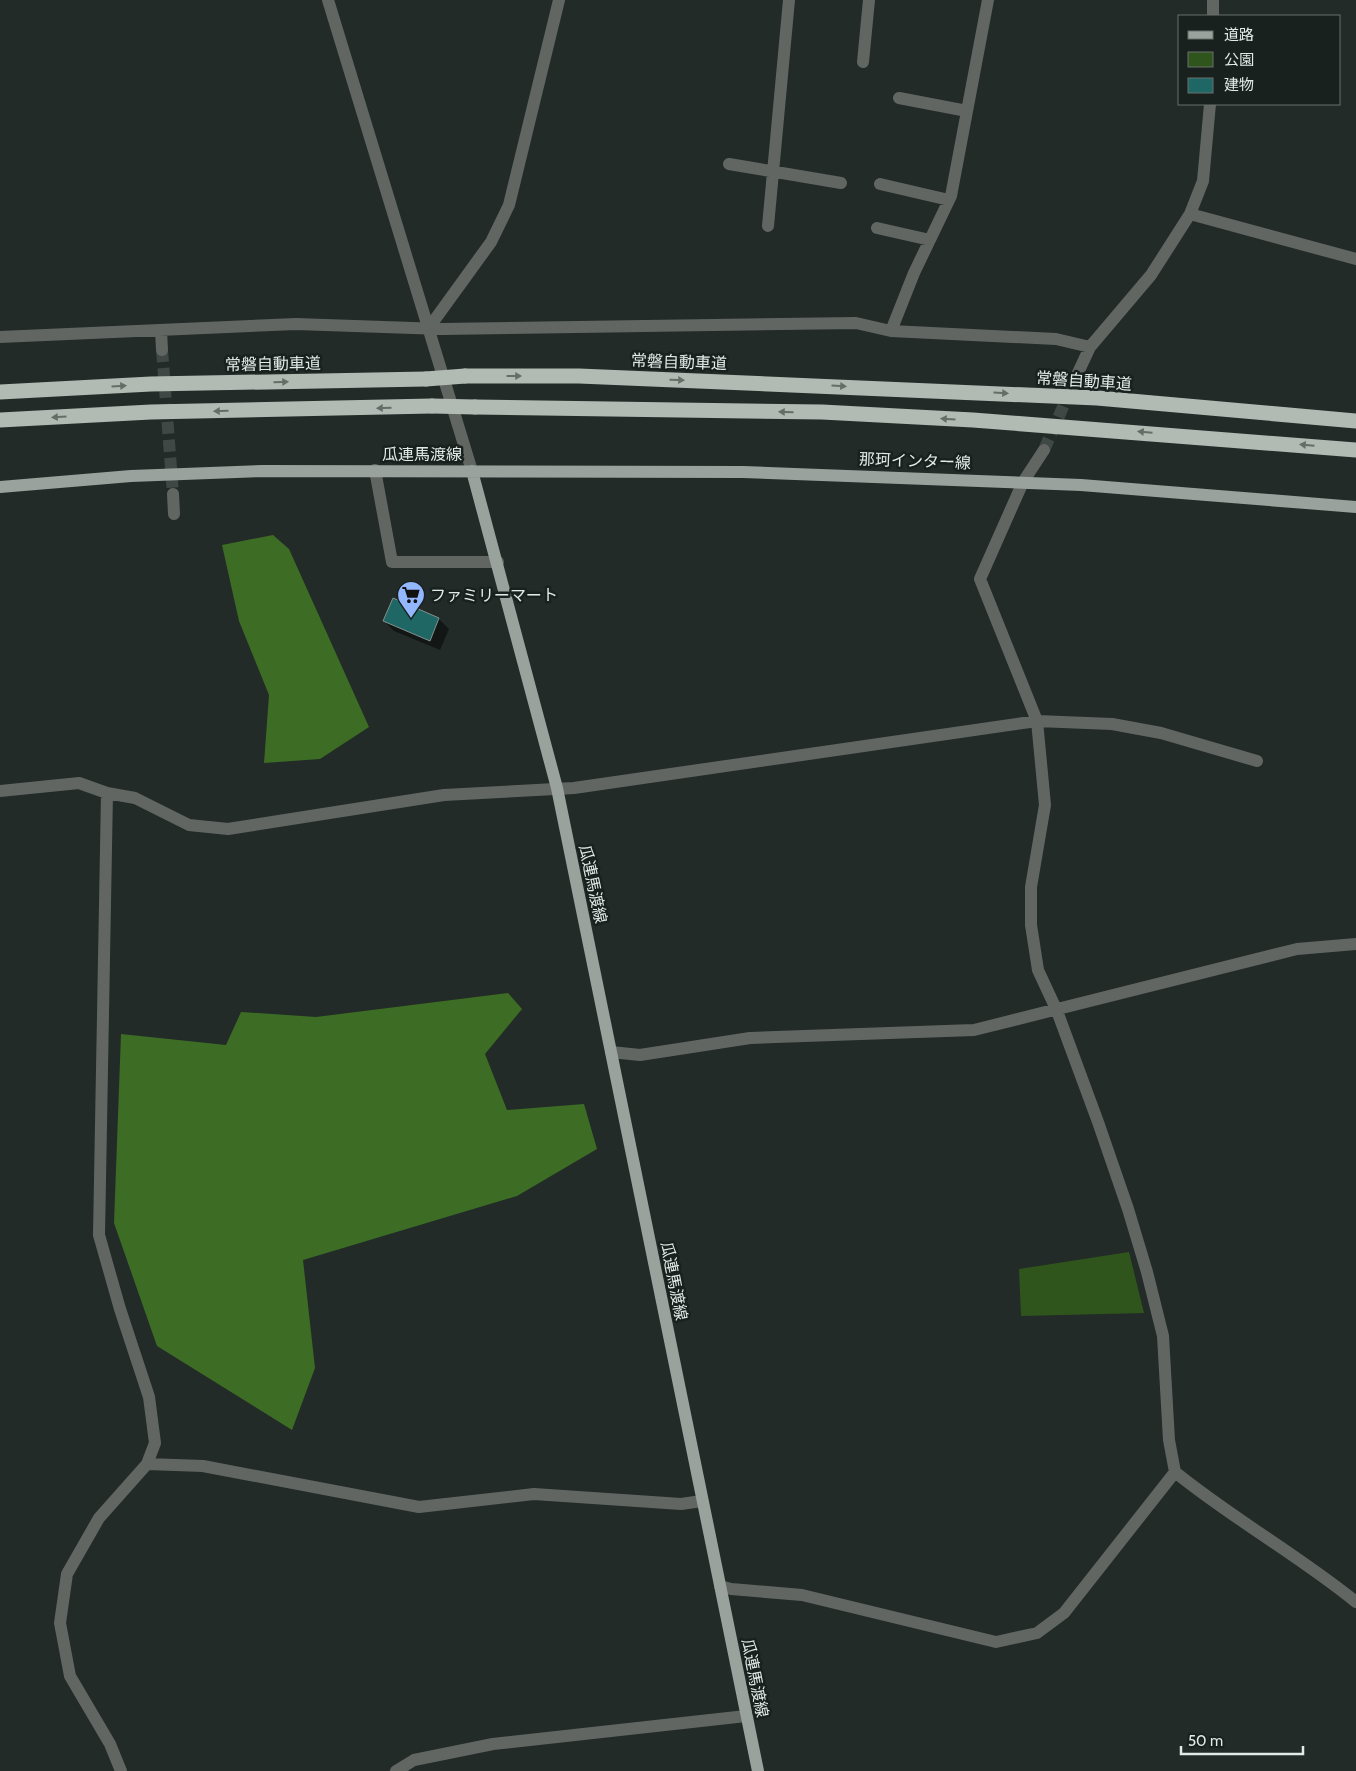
<svg xmlns="http://www.w3.org/2000/svg" width="1356" height="1771" font-family="Cabin,'Noto Sans JP',sans-serif">
  <rect width="100%" height="100%" fill="#222b28"/>
  <path fill="#30551c" d="M1129,1252L1144,1313L1021,1316L1019,1269Z"/>
  <path fill="#3d6d24" d="M273,535L289,549L369,727L320,759L264,763L269,695L239,621L222,545Z
    M508,993L522,1009L485,1054L507,1110L584,1104L597,1149L517,1196L303,1260L315,1368L292,1430L157,1346L114,1223L121,1034L226,1045L241,1012L316,1017Z"/>
  <path fill="#0007" d="M393,600L439,619L449,629L440,650L394,631L384,621Z"/>
  <path fill="#1f6764" stroke="#84908f" d="M393,598L439,618L430,641L383,621Z"/>
  <g fill="none" stroke-linecap="round" stroke-linejoin="round">
    <path stroke="#3f4845" stroke-width="12" stroke-dasharray="12 6" stroke-linecap="butt" d="M162,350L173,494
      M1044,450L1077,375"/>
    <path stroke="#626663" stroke-width="12" d="M328,0L472,471
      M1213,16V0
      M863,62L869,0
      M899,98L967,111
      M729,164L841,183
      M880,184L949,200
      M1190,214L1356,259
      M768,226L789,0
      M877,228L930,240
      M428,329L491,242L509,205L559,0
      M161,330L162,350
      M891,331L914,273L951,196L988,0
      M0,337L296,324L442,329L856,323L891,331L1056,339L1090,347
      M1077,375L1090,347L1151,275L1190,214L1203,181L1210,104
      M1044,450L1023,482L980,579L1037,721L1045,805L1031,887V925L1038,970L1057,1011L1098,1122L1128,1209L1147,1272L1163,1336L1169,1440L1175,1472C1233,1519 1298,1555 1356,1602
      M375,470L392,562H498
      M173,494L174,514
      M0,791L79,783L107,793L135,798L189,825L228,829L444,795L574,788L1037,721L1112,724L1161,733L1257,761
      M107,793L99,1235L120,1309L149,1397L155,1443L147,1464L99,1518L67,1574L60,1623L70,1676L110,1744L121,1771
      M611,1052L640,1055L750,1038L974,1030L1297,949L1356,944
      M147,1464L203,1466L419,1507L534,1494L681,1504L702,1501
      M720,1586L731,1589L802,1595L996,1642L1037,1633L1064,1613L1175,1472
      M396,1771L414,1760L493,1744L746,1716"/>
    <path stroke="#9aa29d" stroke-width="12" d="M472,471L557,788L758,1771
      M0,487L131,476L262,471L743,472L1081,485L1356,507"/>
    <path stroke="#b1bab3" stroke-width="15" d="M465,376H579L1097,398L1356,421
      M0,392L151,384L426,379
      M475,407L822,412L973,420L1356,450
      M0,420L151,412L432,406"/>
    <path stroke="#b1bab3" stroke-width="15" d="M426,379L465,376
      M432,406L475,407"/>
  </g>
  <defs><path id="oneway-solid" d="M-6-.8H1V-3.2L6.5 0L1 3.2V.8H-6Z" transform="scale(1.25)"/></defs>
  <g fill="#646e68">
    <use href="#oneway-solid" transform="translate(514 376)"/>
    <use href="#oneway-solid" transform="translate(677 380) rotate(2)"/>
    <use href="#oneway-solid" transform="translate(281 382) rotate(-1)"/>
    <use href="#oneway-solid" transform="translate(119 386) rotate(-3)"/>
    <use href="#oneway-solid" transform="translate(839 386) rotate(3)"/>
    <use href="#oneway-solid" transform="translate(1001 393) rotate(3)"/>
    <use href="#oneway-solid" transform="translate(384 408) rotate(179)"/>
    <use href="#oneway-solid" transform="translate(221 411) rotate(179)"/>
    <use href="#oneway-solid" transform="translate(786 412) rotate(-179)"/>
    <use href="#oneway-solid" transform="translate(59 417) rotate(177)"/>
    <use href="#oneway-solid" transform="translate(948 419) rotate(-177)"/>
    <use href="#oneway-solid" transform="translate(1145 432) rotate(-175)"/>
    <use href="#oneway-solid" transform="translate(1307 445) rotate(-175)"/>
  </g>
  <defs>
    <symbol id="supermarket-pin" viewBox="-11 -11 22 30"><path d="M0 17L-7.5 6A9.5 9.5 0 1 1 7.5 6Z" fill="#93b7fd" stroke="#18211e"/><path d="M-6-5.5h2.5l.6 2H6L4.5 2H-2.5L-4.4-4H-6ZM-1.5 3.2a1.3 1.3 0 1 0 .1 0ZM3 3.2a1.3 1.3 0 1 0 .1 0Z" fill="#111"/></symbol>
  </defs>
  <g fill-rule="evenodd">
    <use href="#supermarket-pin" x="395" y="579" width="32" height="43"/>
  </g>
  <g text-anchor="middle" dominant-baseline="central" stroke-width="5" stroke-linejoin="round" paint-order="stroke">
    <g font-size="16" fill="#e3e9e7" stroke="#18211e">
      <text transform="translate(679 362) rotate(2)">常磐自動車道</text>
      <text transform="translate(273 364) rotate(-1)">常磐自動車道</text>
      <text transform="translate(1084 381) rotate(4)">常磐自動車道</text>
      <text x="422" y="454">瓜連馬渡線</text>
      <text transform="translate(915 461) rotate(2)">那珂インター線</text>
      <text transform="translate(593 884) rotate(78)">瓜連馬渡線</text>
      <text transform="translate(674 1281) rotate(79)">瓜連馬渡線</text>
      <text transform="translate(755 1678) rotate(79)">瓜連馬渡線</text>
    </g>
    <g font-size="16" fill="#e3e9e7" stroke="#18211e" text-anchor="start">
      <text x="430" y="595">ファミリーマート</text>
    </g>
  </g>
  <rect x="1178" y="15" width="162" height="90" fill="#18211e" stroke="#69716e"/>
  <rect x="1188" y="31" width="25" height="8" fill="#9aa29d" stroke="#69716e"/>
  <text x="1224" y="40" font-size="15" fill="#e3e9e7">道路</text>
  <rect x="1188" y="52" width="25" height="15" fill="#30551c" stroke="#69716e"/>
  <text x="1224" y="65" font-size="15" fill="#e3e9e7">公園</text>
  <rect x="1188" y="78" width="25" height="15" fill="#1f6764" stroke="#69716e"/>
  <text x="1224" y="90" font-size="15" fill="#e3e9e7">建物</text>
  <path d="M1181 1746v8h122v-8" fill="none" stroke="#e3e9e7" stroke-width="2.5"/>
  <text x="1188" y="1746" font-size="15" fill="#e3e9e7" stroke="#18211e" stroke-width="4" paint-order="stroke">50 m</text>
</svg>
